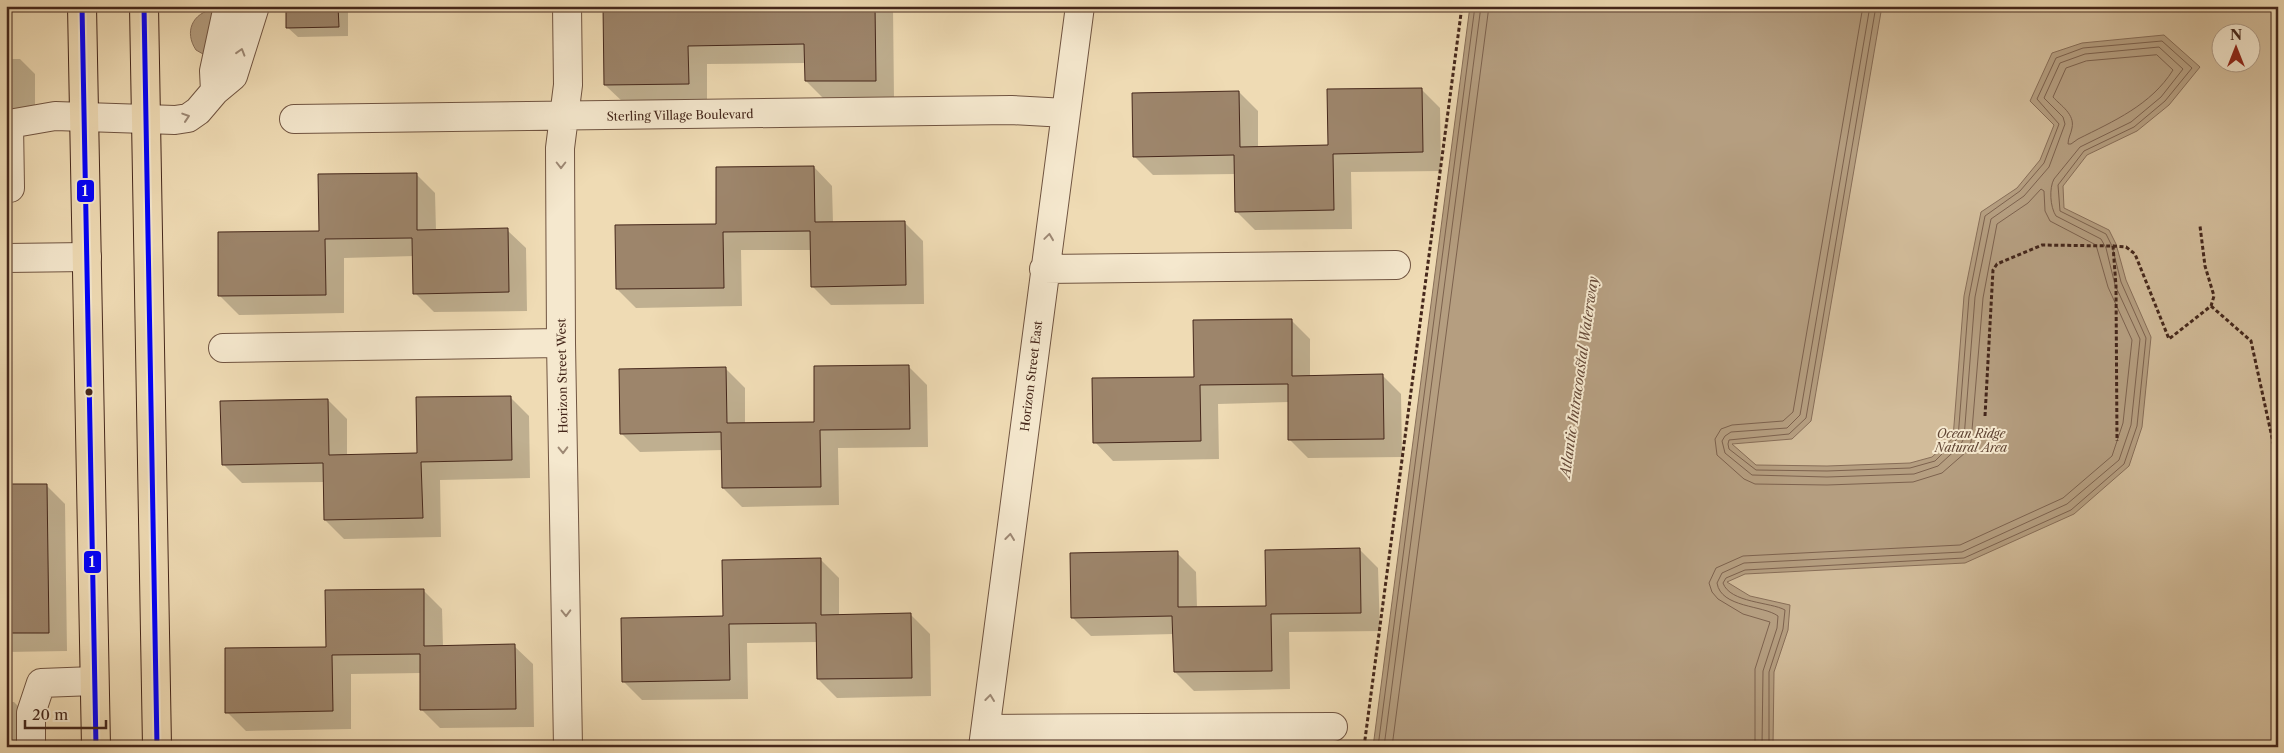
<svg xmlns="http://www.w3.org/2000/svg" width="2284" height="753" font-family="'Libre Caslon Text',serif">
  <rect width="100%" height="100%" fill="#efdbb4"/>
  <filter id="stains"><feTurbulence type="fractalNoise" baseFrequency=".004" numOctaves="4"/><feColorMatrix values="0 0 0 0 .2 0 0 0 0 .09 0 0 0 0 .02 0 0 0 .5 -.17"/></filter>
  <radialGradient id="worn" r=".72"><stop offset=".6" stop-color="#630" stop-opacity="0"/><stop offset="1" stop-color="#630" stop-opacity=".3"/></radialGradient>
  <path fill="#d2bc9a" stroke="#8c725a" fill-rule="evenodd" d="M1704,6H2278V747H1633ZM2222,32H2252V62H2222Z"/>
  <path fill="#b59e80" stroke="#886e58" d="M1470,6H1882L1811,421L1792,439L1732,444L1756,465L1827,466L1910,463L1932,457L1953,438L1964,296L1981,212L2017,188L2040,160L2054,125L2030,101L2052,53L2082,43L2164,35L2200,67L2169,105L2137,131L2087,155L2063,186L2064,208L2109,230L2116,244L2126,280L2151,337L2142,427L2129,466L2074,514L1965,563L1745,574L1727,582L1750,596L1790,605L1788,630L1774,672L1773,747H1373Z
    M214,9L210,58L196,50C184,32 192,13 214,9Z"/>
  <path fill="#0003" d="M287,6H348V36L298,37L287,27Z
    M604,6H893L894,99L825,100L806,81V63L707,64V102L624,103L605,85Z
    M6,59H20L35,74V121L6,125Z
    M1421,89L1440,108L1441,171L1351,172L1352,229L1255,230L1236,211V174L1153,175L1134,156L1239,92L1258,111V148L1329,147Z
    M814,167L832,186L833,223L904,222L923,241L924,304L831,305L812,286L811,250H741L742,306L636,308L617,289Z
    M416,174L435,193L436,231L507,230L526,248L527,311L434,312L415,293L414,256L344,258V313L239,315L220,296Z
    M1291,320L1310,339V377L1382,375L1401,394L1402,457L1308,458L1289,439V402L1218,404L1219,459L1113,461L1095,442Z
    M908,366L927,385L928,447L838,448L839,505L742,507L723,488V450L640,452L621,433L726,369L745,388V424L816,423Z
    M510,397L529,416L530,478L440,480L441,537L344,539L325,520V482L242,483L223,464L328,400L347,419V456L418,454Z
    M6,485H46L65,504L67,651L6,652Z
    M1359,549L1378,568L1380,631L1289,632L1290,689L1194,691L1175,672L1174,634L1091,636L1072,617L1177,553L1196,572L1197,608L1267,607Z
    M820,559L839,578V616L911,615L930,634L931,696L837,698L818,679V642L747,643L748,699L642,700L623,681Z
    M423,590L442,609L443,647L514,646L533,664L534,727L440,728L421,709V673L351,674V729L246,731L227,712Z
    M6,702H14L29,717V747H6Z"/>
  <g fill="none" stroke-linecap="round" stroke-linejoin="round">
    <path stroke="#7d624e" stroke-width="1" d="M2157,55L2173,70C2151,105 2114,121 2078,139L2071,144H2068C2068,138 2071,134 2072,128C2075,114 2061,106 2053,97L2066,68L2086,61Z
      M1378,747L1475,6
      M1384,747L1481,6
      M1392,747L1489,6
      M1755,747V669L1770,622L1743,614L1718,599L1712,592L1709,583L1716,568L1743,556L1960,545L2063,498L2112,456L2123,423L2132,340L2108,287L2096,245L2050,221L2045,211L2044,191L2041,189L2028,203L1997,224L1983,298L1971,442L1966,452L1942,473L1913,482L1827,485L1755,484L1744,479L1717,455L1715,439L1721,429L1732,425L1783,421L1793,412L1863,6
      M1762,747L1763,671L1777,628L1778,616C1763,605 1721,608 1717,583L1722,573L1744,563L1962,552L2067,504L2119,460L2131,425L2140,339L2115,285L2106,248L2101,239L2056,216C2050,207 2049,188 2054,179L2080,147L2131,122L2161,97L2183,69L2159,47L2085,54L2060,63L2044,98L2063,117L2065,124L2049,167L2024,196L1991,219L1975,297L1964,438L1960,446L1938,466L1914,474L1827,477L1752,475L1725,453L1722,441L1725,436L1731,432L1787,428L1800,415L1870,6
      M1769,747V672L1783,629L1785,610C1771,602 1730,603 1723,583L1726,578L1745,570L1964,558L2071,510L2124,464L2137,426L2146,338L2121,282L2112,246L2106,234L2060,211L2058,185L2084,151L2134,127L2165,101L2192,68L2162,41L2083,48L2056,58L2037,99L2059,124L2044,163L2020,191L1985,216L1969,297L1958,438L1935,461L1910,468L1827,471L1756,470L1729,449L1728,444L1729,440L1789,434L1806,418L1876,6"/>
  </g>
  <path fill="#9d856b" stroke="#45271b" d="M286,6H338L339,27L286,28Z
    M603,6H875L876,81H805L804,44L688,46L689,84L604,85Z
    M1422,88L1423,152L1333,154L1334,210L1235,212L1234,155L1133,157L1132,93L1239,91L1240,147L1328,145L1327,89Z
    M814,166L815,222L905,221L906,285L811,287L810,231L723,232L724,288L616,289L615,225L716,224V167Z
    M417,173V230L508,228L509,292L413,294L412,238L325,239L326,295L218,296V232L319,231L318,174Z
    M1292,319V376L1383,374L1384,439L1288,440V384L1200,385L1201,441L1093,443L1092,378L1194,377L1193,320Z
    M909,365L910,429L820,430L821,487L722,488L721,432L620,434L619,369L726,367L727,423L814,422V366Z
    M511,396L512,460L421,462L423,518L324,520L323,463L222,465L220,401L328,399L329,455L417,453L416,397Z
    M6,484H47L49,633H6Z
    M1360,548L1361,613L1271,614L1272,671L1174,672L1172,616L1071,618L1070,553L1178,551V607L1266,606L1265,550Z
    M821,558V615L911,613L912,678L817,679L816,623L729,624L730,680L622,682L621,618L723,616L722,560Z
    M424,589V646L515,644L516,709L420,710V654L332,655L333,711L225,713V648L326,647L325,590Z"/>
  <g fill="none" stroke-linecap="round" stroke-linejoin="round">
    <defs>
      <path id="minor" d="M567,6L568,85L560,148L561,343L568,747
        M215,91L214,71L228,6
        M294,119L1011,110L1066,113
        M6,188H10L9,124L55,116L175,120L188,118L198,111L215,91L233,76L255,6
        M6,258L87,257
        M1044,269L1396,265
        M223,348L561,343
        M986,729L1333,727
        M31,747V713L41,683L94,681
        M983,747L1080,6"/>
      <path id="major" d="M82,6L96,747
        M144,6L157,747"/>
    </defs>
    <use href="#minor" stroke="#705441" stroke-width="30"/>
    <use href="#major" stroke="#45271b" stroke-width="30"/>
    <path stroke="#45271b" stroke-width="3" stroke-dasharray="4 2.5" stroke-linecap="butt" d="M2113,246L2126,247L2135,254L2169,339L2211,306L2214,296L2205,266L2200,226
      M2211,306L2251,341L2278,465
      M1985,416L1993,270L1997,264L2042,245L2113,246L2116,286L2117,441
      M1364,747L1462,6"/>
    <use href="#minor" stroke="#f5e8ce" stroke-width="28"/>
    <use href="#major" stroke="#efdbb4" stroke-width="28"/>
    <defs>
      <path id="bus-1" d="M82,6L96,747
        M144,6L157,747"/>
    </defs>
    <use href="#bus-1" stroke="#f5e8ce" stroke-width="9"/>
    <use href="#bus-1" stroke="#00f" stroke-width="5"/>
  </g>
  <defs><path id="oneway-chevron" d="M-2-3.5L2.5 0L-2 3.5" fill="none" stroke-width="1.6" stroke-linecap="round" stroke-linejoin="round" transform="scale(1.25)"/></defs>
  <g stroke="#9d8874">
    <use href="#oneway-chevron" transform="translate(241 52) rotate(-73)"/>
    <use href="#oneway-chevron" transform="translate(186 117) rotate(-18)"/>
    <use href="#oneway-chevron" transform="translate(561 165) rotate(90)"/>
    <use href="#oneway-chevron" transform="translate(1049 237) rotate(-82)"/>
    <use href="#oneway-chevron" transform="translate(563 450) rotate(89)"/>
    <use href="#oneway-chevron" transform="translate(1010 537) rotate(-83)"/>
    <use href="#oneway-chevron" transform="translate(566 613) rotate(89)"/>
    <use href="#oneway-chevron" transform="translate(990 698) rotate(-83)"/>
  </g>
  <circle fill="#45271b" stroke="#f5e8ce" stroke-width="2" cx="89" cy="392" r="4.5"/>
  <g text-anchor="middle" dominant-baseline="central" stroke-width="4" stroke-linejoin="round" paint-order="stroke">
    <g font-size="12" fill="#45271b" stroke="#f5e8ce">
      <text transform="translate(680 115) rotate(-1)">Sterling Village Boulevard</text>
      <text transform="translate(562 376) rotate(-91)">Horizon Street West</text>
      <text transform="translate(1031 376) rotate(-83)">Horizon Street East</text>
    </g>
    <g font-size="12" font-style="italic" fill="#614534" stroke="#f5e8ce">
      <text x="1971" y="433">Ocean Ridge<tspan x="1971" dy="14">Natural Area</tspan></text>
    </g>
    <g font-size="14" font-style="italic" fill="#674b39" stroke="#f5e8ce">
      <text transform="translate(1579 377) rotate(-82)">Atlantic Intracoastal Waterway</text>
    </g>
  </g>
  <g stroke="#f5e8ce" stroke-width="2">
    <rect x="76" y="179" width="19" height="24" rx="5" fill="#00f"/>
    <rect x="83" y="550" width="19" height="24" rx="5" fill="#00f"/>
  </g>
  <g font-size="14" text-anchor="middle" font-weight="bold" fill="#fff">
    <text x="85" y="196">1</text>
    <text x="92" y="567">1</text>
  </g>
  <rect width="2284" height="753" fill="none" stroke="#efdbb4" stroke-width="25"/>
  <rect x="8" y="8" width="2269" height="738" fill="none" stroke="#45271b" stroke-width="2.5"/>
  <rect x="12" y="12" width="2259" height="728" fill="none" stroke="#45271b"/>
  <g transform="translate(2236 48)"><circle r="24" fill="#f5e8ce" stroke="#af9b86"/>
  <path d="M0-4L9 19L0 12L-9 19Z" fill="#8f2418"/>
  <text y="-8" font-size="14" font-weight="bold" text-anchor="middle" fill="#45271b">N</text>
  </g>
  <path d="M25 720v8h81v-8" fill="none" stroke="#45271b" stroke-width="2.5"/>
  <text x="32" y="720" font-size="15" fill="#45271b" stroke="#f5e8ce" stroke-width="4" paint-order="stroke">20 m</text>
  <rect width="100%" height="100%" filter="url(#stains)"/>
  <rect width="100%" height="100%" fill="url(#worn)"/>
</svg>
